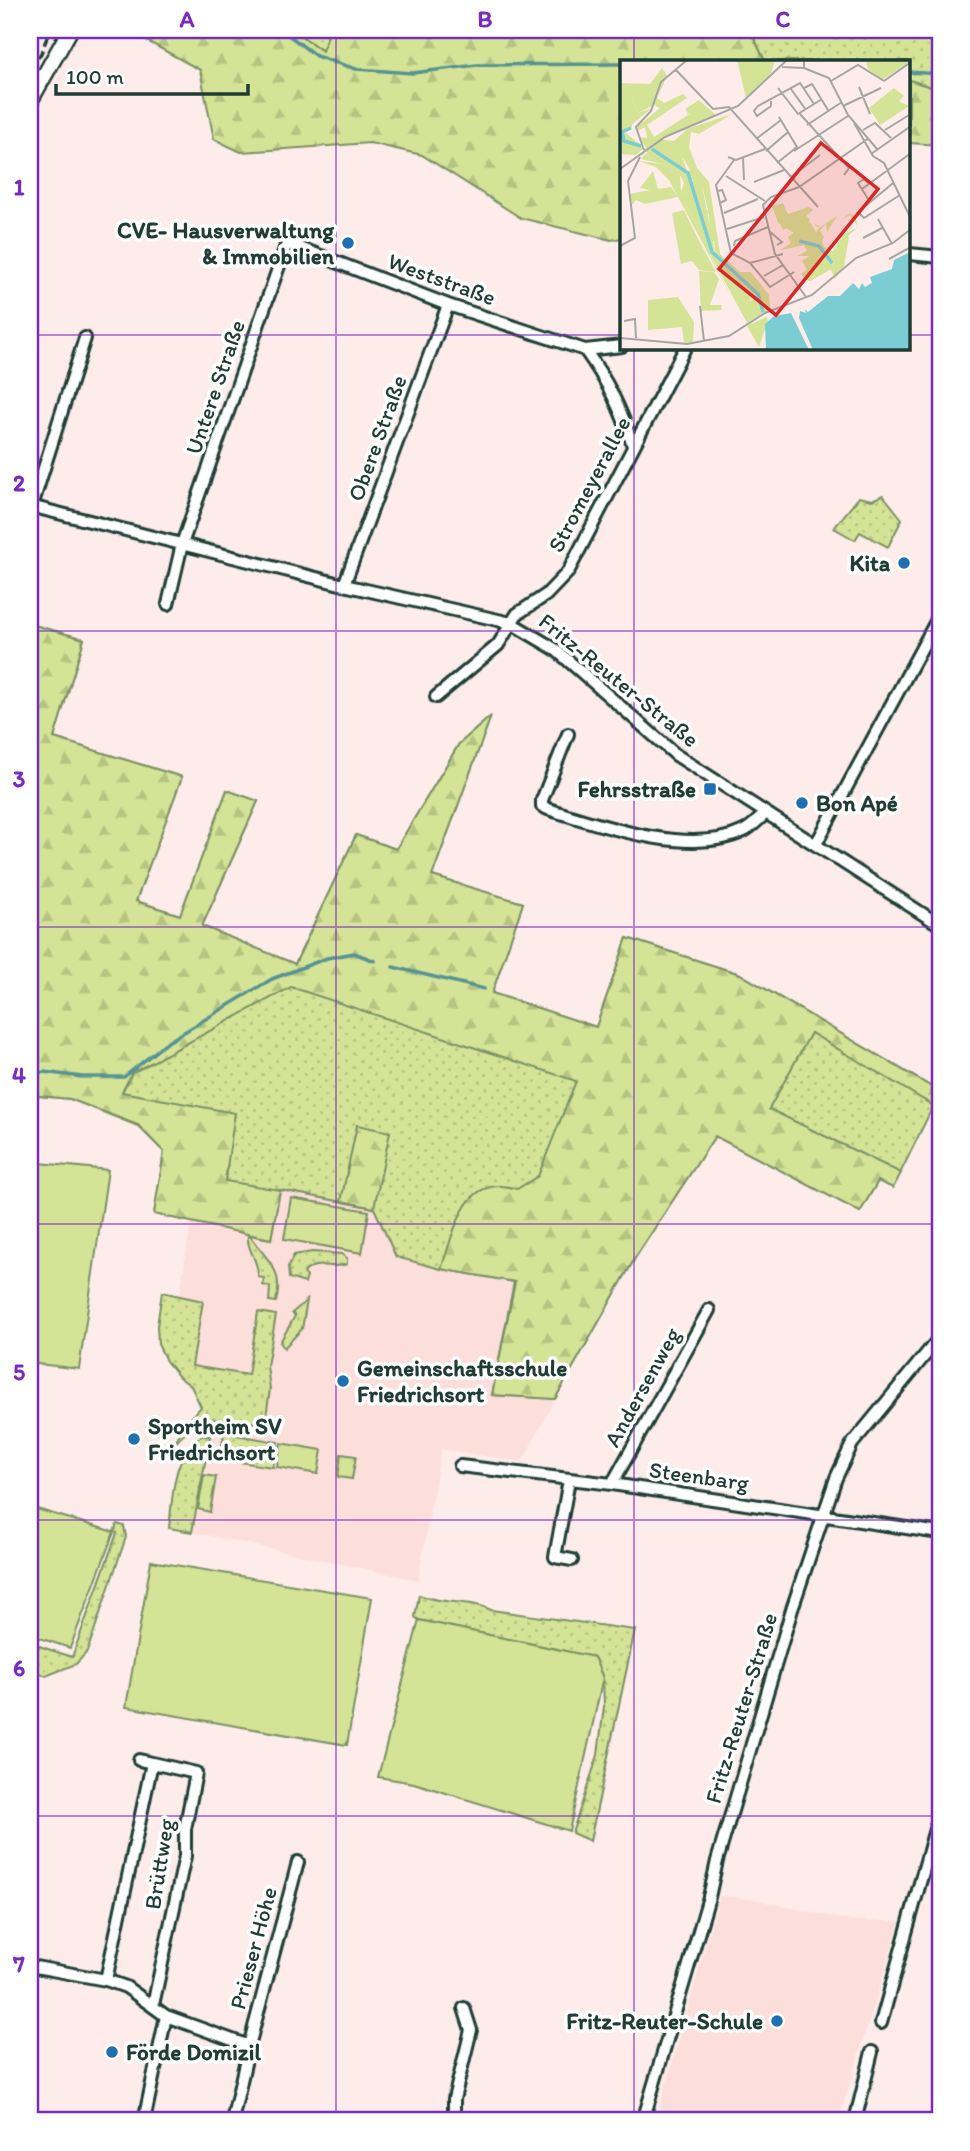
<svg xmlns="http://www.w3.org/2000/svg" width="970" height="2151" font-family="Itim,sans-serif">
  <defs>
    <pattern id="green-dots" width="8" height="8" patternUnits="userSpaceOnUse" patternTransform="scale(1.75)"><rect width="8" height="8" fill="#d4e396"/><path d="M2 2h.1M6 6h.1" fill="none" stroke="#b6c482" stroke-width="1.8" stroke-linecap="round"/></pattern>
    <pattern id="forest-firs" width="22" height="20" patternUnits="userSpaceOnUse" patternTransform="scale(1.75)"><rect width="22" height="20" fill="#d4e396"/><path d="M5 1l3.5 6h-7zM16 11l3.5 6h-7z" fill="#b6c482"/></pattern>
  </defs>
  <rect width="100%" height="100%" fill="#fdece9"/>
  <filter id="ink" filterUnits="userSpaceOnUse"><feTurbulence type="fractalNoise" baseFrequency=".0143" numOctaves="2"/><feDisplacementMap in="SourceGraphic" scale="14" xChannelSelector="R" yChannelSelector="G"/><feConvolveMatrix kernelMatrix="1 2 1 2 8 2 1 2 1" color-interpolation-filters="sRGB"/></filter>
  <g filter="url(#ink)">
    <path fill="#fcdeda" d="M280,1190L374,1208L441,1269L515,1282L492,1395L555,1399L522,1462L441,1449L418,1580L192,1532L211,1401L178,1367L175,1327L191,1223L271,1239Z
      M720,1896L752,1899L851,1921H900L838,2121H656Z"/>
    <path fill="url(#green-dots)" stroke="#7a9065" stroke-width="2" d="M293,30H330L323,51Z
      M750,30H940V90L909,80V61H765Z
      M883,495L902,519L888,547L860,532L855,540L834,528L859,497L872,500Z
      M30,624L84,639L54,738L182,777L136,901L180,915L227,790L258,801L202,926L295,964L356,835L396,849L459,744L491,716L432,876L523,903L492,993L596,1027L627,938L740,974L940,1092L893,1188L878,1181L860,1212L715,1136L635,1258L555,1399L492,1395L514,1282L441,1269L396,1257L374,1208L280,1190L271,1239L249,1235C266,1259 285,1270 276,1302L269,1301L270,1287L263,1285L264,1278L258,1277C259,1260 246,1250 248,1234L154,1214L164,1152L138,1126L70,1099L30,1095Z
      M312,1252L342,1254L347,1258V1264C332,1270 315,1259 304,1273L307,1277L305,1283L289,1278L288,1267L294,1255Z
      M162,1292L203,1301L192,1366L248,1375L258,1312L276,1315L267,1366L270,1389L265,1424C224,1419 202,1410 173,1446L185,1424L201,1407L191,1386L179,1377L166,1361L158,1344L157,1326Z
      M307,1300L302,1329L284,1348L280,1342L295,1316L292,1313Z
      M224,1433L278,1442L273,1467L220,1459Z
      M202,1436H210L192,1532L169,1528C173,1497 172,1453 202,1436Z
      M117,1524L124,1526L126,1537L87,1652L76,1664L46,1676L30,1667V1643L72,1657L117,1533L114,1532Z
      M419,1595C442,1605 469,1599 491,1610L635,1630L590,1841L572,1833L598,1755L604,1706L603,1678L594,1657L419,1620L415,1617Z"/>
    <path fill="url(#forest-firs)" stroke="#7a9065" stroke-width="2" d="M127,30H293L322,51L330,30H750L765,61H622V238L611,240L521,218L422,155L370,143L241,152L214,139L200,70Z
      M909,80L940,90V145L909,143Z
      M30,624L84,639L54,738L182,777L136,901L180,915L227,790L258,801L202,926L295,964L356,835L396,849L459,744L491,716L432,876L523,903L492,993L596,1027L627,938L740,974L940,1092L934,1106L811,1033L769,1109L901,1173L893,1188L878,1181L860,1212L715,1136L635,1258L555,1399L492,1395L515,1282L441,1269C455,1231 463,1172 517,1189L538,1176L576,1081L291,987L132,1073L122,1092L235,1113L225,1181L280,1190L271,1239L154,1214L164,1152L138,1125L70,1099L30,1095Z
      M357,1125L390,1132L374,1208L341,1201Z"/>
    <path fill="#d4e396" stroke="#7a9065" stroke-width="2" d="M30,1162L108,1170L79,1369L30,1363Z
      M291,1198L369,1211L362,1253L284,1239Z
      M281,1443L322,1450L318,1474L277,1467Z
      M341,1454L356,1456L352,1479L338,1477Z
      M204,1475L216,1477L210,1512L198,1509Z
      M30,1507L114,1532L70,1648L30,1635Z
      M151,1561L372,1598L347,1745L126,1707Z
      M419,1620L594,1657L603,1678L569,1831L414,1783L378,1777Z"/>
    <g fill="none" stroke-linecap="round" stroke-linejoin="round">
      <path stroke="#579393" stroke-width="3.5" d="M282,30L316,56L356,69L413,73L477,65L622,64
        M909,72L940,74
        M393,967L484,989
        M30,1074L44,1072L82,1077H124L166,1043L272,979L327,958L354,953L375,961"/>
      <defs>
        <path id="minor" d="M909,254L940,257
          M585,350C608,382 621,409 633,446
          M30,506L344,585L511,623L555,649L676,755L940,925
          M32,506L85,338
          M344,585L448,305
          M168,604L182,544L287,243L448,305L585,350L622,346
          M436,697L498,645L517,614L546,595L568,572L685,348
          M568,734L542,800V806L548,809C602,826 691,857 744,831C752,827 758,820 765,814
          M816,844L940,614
          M460,1466L612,1484L940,1533
          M569,1480L555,1557L572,1560
          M612,1484L709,1310
          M152,1763L196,1773L185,1829V1856L153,2005
          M30,1966L106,1980L126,1987L166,2016L249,2046L232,2121
          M106,1980L152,1763L139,1760
          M881,2023L940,1811
          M249,2046L298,1862
          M144,2121L166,2016
          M458,2121L454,2111V2099L471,2030L464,2008
          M643,2121L709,1897L717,1861L793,1606L836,1478L852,1444L940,1337
          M855,2121L872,2052"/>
        <path id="tertiary" d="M30,101L70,30"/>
      </defs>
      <use href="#minor" stroke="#1f3d34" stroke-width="16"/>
      <use href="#tertiary" stroke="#1f3d34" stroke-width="19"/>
      <use href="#minor" stroke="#fff" stroke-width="10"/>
      <use href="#tertiary" stroke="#fff" stroke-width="14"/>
      <path stroke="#1f3d34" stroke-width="3.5" stroke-dasharray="10 5" stroke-linecap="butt" d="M30,71L41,53L50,30"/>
    </g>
  </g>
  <path fill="none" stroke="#7b2cbf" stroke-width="2" stroke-opacity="0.55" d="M336,30V2121M634,30V61M30,335H622M909,335H940M634,348V2121M30,631H940M30,927H940M30,1224H940M30,1520H940M30,1816H940"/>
  <g fill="#1f6fb2" stroke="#fff" stroke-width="2.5">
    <circle cx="348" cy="243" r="7"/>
    <circle cx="904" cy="563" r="7"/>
    <rect x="703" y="782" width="14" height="14" rx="3.5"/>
    <circle cx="802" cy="803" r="7"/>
    <circle cx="343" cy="1381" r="7"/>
    <circle cx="134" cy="1439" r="7"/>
    <circle cx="777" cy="2021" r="7"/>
    <circle cx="112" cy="2052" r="7"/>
  </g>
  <g text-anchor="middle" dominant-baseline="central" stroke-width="7" stroke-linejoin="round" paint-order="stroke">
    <g font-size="23" font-weight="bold" fill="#1f3d34" stroke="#fff" text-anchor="end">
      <text x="334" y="230">CVE- Hausverwaltung<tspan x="334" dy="26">&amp; Immobilien</tspan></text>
      <text x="890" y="563">Kita</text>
      <text x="696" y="789">Fehrsstraße</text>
      <text x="816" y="803" text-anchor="start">Bon Apé</text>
      <text x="357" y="1368" text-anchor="start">Gemeinschaftsschule<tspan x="357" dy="26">Friedrichsort</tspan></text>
      <text x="148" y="1426" text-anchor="start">Sportheim SV<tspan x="148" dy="26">Friedrichsort</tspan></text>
      <text x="763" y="2021">Fritz-Reuter-Schule</text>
      <text x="126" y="2052" text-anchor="start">Förde Domizil</text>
    </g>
    <g font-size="23" fill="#1f3d34" stroke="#fff">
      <text transform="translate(442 279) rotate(20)">Weststraße</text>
      <text transform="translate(215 387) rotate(-71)">Untere Straße</text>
      <text transform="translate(377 438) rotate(-70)">Obere Straße</text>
      <text transform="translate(589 484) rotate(-62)">Stromeyerallee</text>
      <text transform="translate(619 680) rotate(39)">Fritz-Reuter-Straße</text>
      <text transform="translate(642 1387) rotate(-61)">Andersenweg</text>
      <text transform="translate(699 1476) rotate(8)">Steenbarg</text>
      <text transform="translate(741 1708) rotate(-73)">Fritz-Reuter-Straße</text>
      <text transform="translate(159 1864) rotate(-81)">Brüttweg</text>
      <text transform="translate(253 1948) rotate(-75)">Prieser Höhe</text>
    </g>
  </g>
  <g transform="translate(620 60)">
    <rect width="290" height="290" fill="#fdece9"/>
    <path d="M117,0H155L151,13L126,38ZM246,0H290L291,1L262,20L248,9ZM42,8L47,16L37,38L44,43L63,34L67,38L27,65L34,77L28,81L25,67L17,71L18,66L40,48L34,45L18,53L10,33L12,67L5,72L24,88L16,95L0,94V23L30,24ZM79,40L96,55L38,80L35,78L70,55L65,49ZM34,85L60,86L65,92L56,99L62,97L71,122L78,118L82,126L96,198L114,215L124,238L130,235L131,251L140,246L135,239L139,237L143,253L127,263L90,194L94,193L87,183L86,168L78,169L65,142L69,137L61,132L64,123L60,115L49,104L53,100L37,90L50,99L44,98L61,124L40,107L47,105L21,99ZM33,111L38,129L51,127L58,137L25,144L16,140L12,145L10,134L30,130L20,128ZM163,143L168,155L189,147L193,150L186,156L196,172L200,167H197L194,163L200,167L217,156L207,172L206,163L200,171L204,177L201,183L208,191H213L224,174L238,167L230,155L221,160L229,154L235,155L238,167L228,176L224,207L215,219L211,209L190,221L185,219L181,214L187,209L182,201L190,196H178L187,191L184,185L161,190L171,183L168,177L174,173L169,167L163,170L152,146ZM79,211L94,212L99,219L90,245H101L102,250L81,251ZM58,237L74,262L73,282L64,283L62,267L28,270V240Z" fill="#d4e396"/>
    <path d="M10,33L18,53L32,48L10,66L1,37ZM65,49L70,56L36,79L54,81L67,69L112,54L79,74L71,72L69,87L77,108L89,122L100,194L120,212H131L149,235L150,250L143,253L139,237L140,246L131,252L125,244L132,240L130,236L124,239L114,215L96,198L94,181H90L89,154L82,157L80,151L88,150L82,126L63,114L70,110L63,98L55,99L64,93L61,87L56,91L28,89L54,100L50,105L60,115L61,132L73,139L65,142L78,169L86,167L87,182L93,183L94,193L90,195L115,244L49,120L36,107L19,101L48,105L26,91L21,98L26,87L19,78L34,77L68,55ZM160,143L168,154L189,147L193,150L186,155L190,160L173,165L185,184L200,185L195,179L198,170L204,187L221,197L225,176L229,177L224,205L219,203L215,219L211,209L190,221L185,219L181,214L187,209L182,201L190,196H178L187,191L184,185L161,190L171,183L168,177L174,173L158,163L152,146L157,156L163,153ZM64,150L76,175L96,212L79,210L72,201L61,204L52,153ZM146,257L148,260L139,287L127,266Z" fill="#d4e396"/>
    <path d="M274,28L284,36L279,41L289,46L260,65L249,48Z" fill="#d4e396"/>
    <path d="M290,192V290H193L179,258L180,251L186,253L185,249L188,252L208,236H220L233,223L239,229L242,223L245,227L252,223L250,217L272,209L274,200ZM171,253L189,290H146L145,264L154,256Z" fill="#7ccdd3"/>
    <path fill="none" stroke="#7ccdd3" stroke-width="3.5" d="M11,68L2,72L4,81L21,86M32,89L68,113L92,192L138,234L143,252M179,181L199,186L212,203"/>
    <path fill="none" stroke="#a4a6a1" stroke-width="2" d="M184,0V8L209,18L228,55L257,89M162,7L184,8M56,10L93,49L109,47L198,147M211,21L238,5L264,21M264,21L291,2M239,27L250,54M158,28L178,54L202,39M184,28L192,24L208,50M171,29L186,50M151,41V46L137,56L134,51L138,46L180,23L194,44M223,46L261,28M180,54L229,108L224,115M234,63L253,96L264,103L291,159M187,65L222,42M243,70L255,63L271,78M265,70L289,55M136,79L161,60M24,90L16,67L31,51L41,22L67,0M146,91L168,72M174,91L228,56M251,94L291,66M108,97L116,100L145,89M123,97L124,120M114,100L96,125L111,193L130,203L163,194M157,103L177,87L159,57M0,109L45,77L118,46L167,0M106,116L145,141M171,117L200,95M134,122L164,110M248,123L244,119L238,123L250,142M242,129L291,93M98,131L102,130L106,140L100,143M238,152L244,158L280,135M104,153L138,139M236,154L273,123M258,159L272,184M107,169L144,157M149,171L162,182L157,185M243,178L262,168M0,186L15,178L8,121L20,97M114,186L115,181L148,167M269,199L291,187M130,203L150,227L174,212M144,216L163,205M186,237L155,194L143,145L151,137L179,127L249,78M80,246L84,281M4,261L15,259L16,278M0,278L67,284L109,276L145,253L192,235L236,198L273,183L291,169"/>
    <path fill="#d62828" fill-opacity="0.15" stroke="#d62828" stroke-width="3.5" d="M201,83L258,129L156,255L99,209Z"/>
    <rect width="290" height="290" fill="none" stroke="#1f3d34" stroke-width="3.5"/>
  </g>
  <rect width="970" height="2151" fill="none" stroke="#fff" stroke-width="77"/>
  <path d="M56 84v10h192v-10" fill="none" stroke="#1f3d34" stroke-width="3.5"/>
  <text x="66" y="84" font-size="21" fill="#1f3d34" stroke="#ffffff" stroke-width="5" paint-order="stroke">100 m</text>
  <rect x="38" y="38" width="894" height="2074" fill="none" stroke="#7b2cbf" stroke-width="2.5"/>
  <g font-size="23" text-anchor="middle" font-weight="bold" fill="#7b2cbf">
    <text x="187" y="27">A</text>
    <text x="485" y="27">B</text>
    <text x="783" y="27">C</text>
    <text x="19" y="195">1</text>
    <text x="19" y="491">2</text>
    <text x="19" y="787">3</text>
    <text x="19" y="1083">4</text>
    <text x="19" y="1380">5</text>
    <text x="19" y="1676">6</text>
    <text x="19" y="1972">7</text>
  </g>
</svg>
